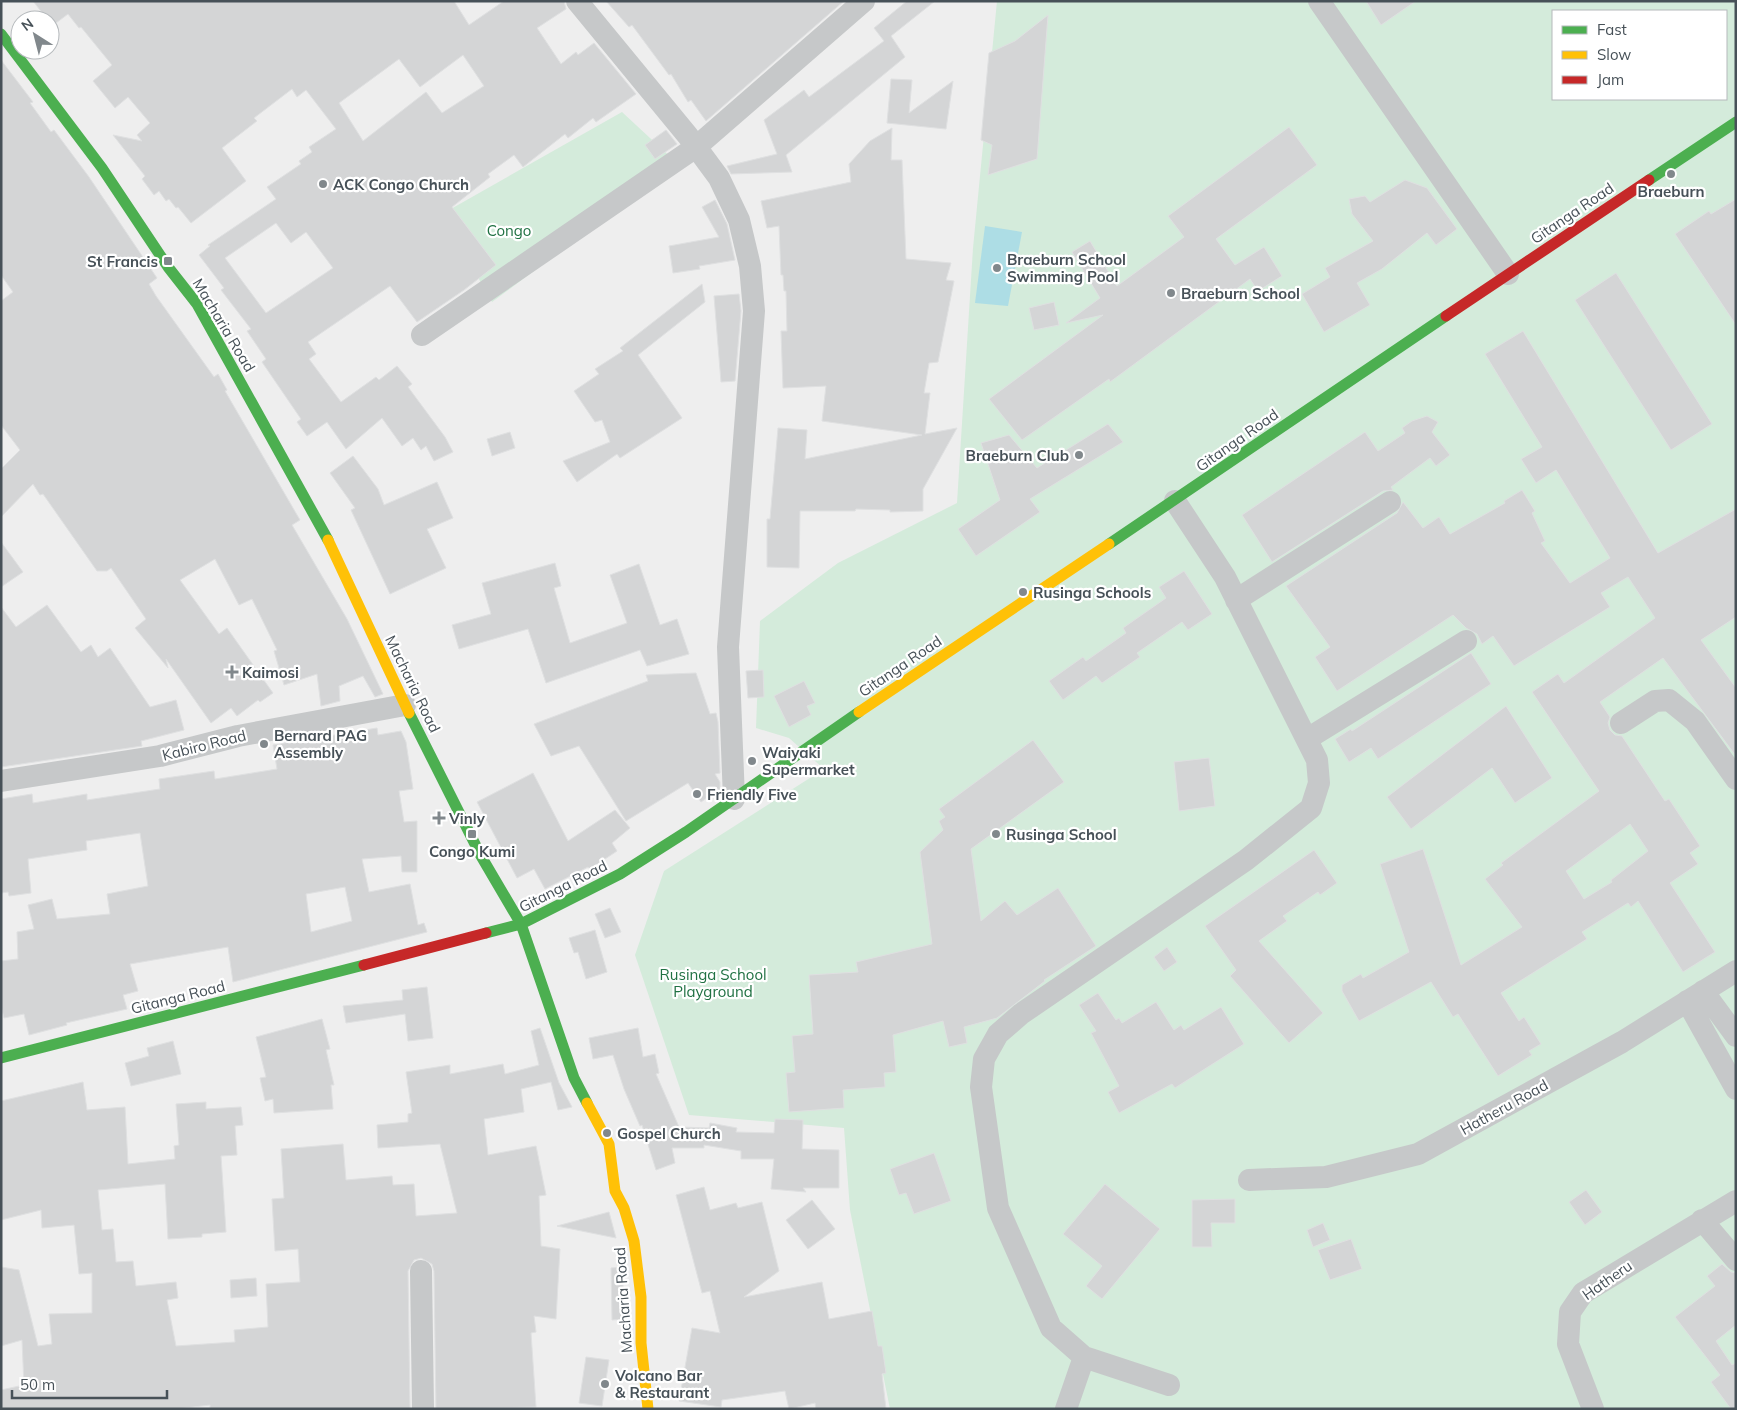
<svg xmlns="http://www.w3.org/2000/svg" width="1737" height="1410" font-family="Mulish,sans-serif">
  <rect width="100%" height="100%" fill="#eee"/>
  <path fill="#d4ebdb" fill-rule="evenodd" d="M997,1H1736V1409H890L850,1210L844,1128L689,1115L635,955L664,871L824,769L789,738L756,728L760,621L838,563L957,503L973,248ZM1553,11H1726V99H1553Z
    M622,112L678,164L492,302L442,214Z"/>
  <path fill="#addde5" d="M985,226L1022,232L1008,306L975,303Z"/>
  <path fill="#d4d5d6" stroke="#dfe0e1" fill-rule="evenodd" d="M33,1H454L469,25L504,1H564L566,9L537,28L561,64L576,52L578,55L594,43L636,94L596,122L593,118L568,138L565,134L523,167L514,155L488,174L490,177L452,207L496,265L464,290L417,322L390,286L308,342L316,354L309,359L341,402L376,377L379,380L397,366L412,384L408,387L445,437L453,452L434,461L426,446L421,450L413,438L402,446L382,418L346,449L327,422L307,436L297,422L301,419L262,362L266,359L247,331L251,329L221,290L224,288L199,255L210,246L208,245L276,199L267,187L301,164L299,161L312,152L309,147L336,129L306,90L297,97L292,89L254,118L257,121L222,148L246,181L191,223L178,207L176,208L169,199L166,201L159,191L154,195L142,179L145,176L113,135L142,141L137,135L150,123L128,97L115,108L93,81L112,65L81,27L79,28L68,14L56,23H50ZM463,55L484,86L442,113L426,92L363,141L339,103L399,59L420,87ZM276,223L291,243L306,232L333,268L266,313L225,258Z
    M606,1H844L706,121L691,100L688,102L671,74L669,75L632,25L629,27Z
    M907,1H935L891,36L905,57L786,155L792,172L731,174L727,166L777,154L764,120L804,90L809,97L884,41L874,28Z
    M1366,1H1416L1381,25Z
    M1048,15L1037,159L988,175L992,145L981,140L989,53L1015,41Z
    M1,60L33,102L30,103L51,132L54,130L89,177L157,278L149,284L156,296L214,377L218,374L227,390L225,391L300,520L292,525L347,619L383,694L375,697L363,676L339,686L340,701L321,706L317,674L284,685L274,651L277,650L252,599L239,605L215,559L180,580L219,634L227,628L273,693L260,702L258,700L237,716L231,708L211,723L166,659L168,668L135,628L146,619L111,568L107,571H97L43,494L40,495L33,484L1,517V469L20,450L1,425V301L13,292L1,275Z
    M891,79L912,80L909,113L953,81L946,129L887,123Z
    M1289,127L1317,165L1216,239L1235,265L1264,247L1282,276L1258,291L1250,279L1110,382L1109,379L1022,440L989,399L1103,315L1066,323L1100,298L1072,252L1090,241L1117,286L1184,237L1168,216Z
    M892,128L891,160H902L906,259L951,263L946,280L954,281L938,362L929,363L924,393H930L925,434L957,428L923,489V511L890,512V510L856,509L855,511H800L799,568L767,567V519H770L778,428L807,430L805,459L922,435L822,421L826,386L783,388L781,331H787L786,291H784L783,275H781L779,226L767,228L761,201L851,182L849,164L870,141Z
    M666,130L677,144L655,159L645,145Z
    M1405,180L1427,188L1457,229L1436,245L1427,233L1382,269L1357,283L1370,305L1324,332L1302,294L1330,277L1325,268L1373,241L1352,214L1349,199L1365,196L1370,202Z
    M1736,199V325L1675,234L1709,211L1711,214Z
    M715,200L727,224L735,260L699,266L700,269L673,273L669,246L719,237L702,207Z
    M1616,273L1712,424L1671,450L1575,300Z
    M702,284L705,302L638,355L682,418L620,458L617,454L577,482L563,461L610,442L602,420L595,422L574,391L599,374L595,369L623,351L620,348Z
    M739,294L741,311L735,381L721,382L714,296Z
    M1054,302L1059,325L1034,330L1029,308Z
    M1523,331L1658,553L1736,509V617L1701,640L1736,688V756L1663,658L1600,702L1610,717L1608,723L1610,730L1615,735L1622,736L1665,801L1669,799L1700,846L1690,853L1698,864L1670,883L1715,952L1683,972L1638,901L1631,907L1628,903L1582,932L1587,939L1501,993L1519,1021L1524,1017L1541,1044L1529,1051L1532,1055L1498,1076L1458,1014L1453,1017L1431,982L1359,1021L1342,991V985L1361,974L1363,978L1409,952L1380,864L1423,849L1461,965L1522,927L1485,879L1503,865L1501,863L1599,791L1532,692L1558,674L1564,683L1655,618L1628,577L1601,593L1610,607L1514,666L1493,636L1482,644L1477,634L1466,628L1453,615L1337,691L1315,657L1330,647L1286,586L1397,513L1403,502L1423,528L1439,517L1450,534L1505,503L1504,501L1522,490L1535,511L1532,513L1545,541L1541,543L1570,583L1610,558L1556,470L1536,483L1521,459L1542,447L1485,354ZM1630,824L1648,851L1611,880L1612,882L1584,899L1566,871Z
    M1427,416L1438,422L1432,432L1450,455L1436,466L1430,458L1391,487L1393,490L1383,491L1272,562L1242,515L1365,432L1378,451L1405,433L1402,428L1412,421Z
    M1108,424L1123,442L1030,499L1040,512L976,556L958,529L1000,500L981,443L1009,435L1037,468Z
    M510,432L515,448L492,456L487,439Z
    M353,456L378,489L384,505L437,482L453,518L427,529L446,568L390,594L351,510L355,508L330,473Z
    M1,542L23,572L1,587Z
    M555,563L561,586L554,588L570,643L627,623L610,575L639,564L660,625L677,619L689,654L647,666L640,650L546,683L528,629L459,649L452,625L491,614L482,583Z
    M1184,571L1212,614L1188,630L1182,622L1137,653L1140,657L1102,683L1096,676L1063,700L1049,681L1083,657L1086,661L1126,633L1123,628L1166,598L1159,587Z
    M47,605L81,652L91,645L98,657L110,648L150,707L176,700L184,730L141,741L142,746L1,767V607L16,627Z
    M1471,653L1491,684L1378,759L1371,748L1349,762L1335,739L1351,729L1352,731Z
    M763,670L764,697L748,698L746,671Z
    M696,673L710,714L716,713L718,722L720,773L715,774L720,782V789L701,802L688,783L626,821L579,746L551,756L534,724L648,681L646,675Z
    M804,681L815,703L807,706L811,715L789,727L774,696Z
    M1506,706L1552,778L1515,803L1492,768L1411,829L1387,797Z
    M377,728L378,735L401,731L406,742L413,789L399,791L404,822L417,821V872H402L401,856L362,859L369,892L410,884L418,925L424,923L427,932L233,982L228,947L130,964L138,991L123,995L127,1009L66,1023L67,1025L29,1035L24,1014L4,1018L1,1006V961L18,959L17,932L34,929L28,905L52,899L57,919L110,914L107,894L148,886L140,833L86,841L87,850L28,859L31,893L9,896L8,892L1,893V799L32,794L33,803L87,794V800L160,789L159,779L214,771L215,779L277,769L273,745ZM345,887L352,921L311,932L306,894Z
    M1033,740L1064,782L971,849L981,921L1005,901L1017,915L1058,888L1096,946L1044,980L1045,981L997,1018L964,1027L967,1043L949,1047L943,1021L893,1035L896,1072L884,1073L885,1087L843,1090L844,1108L789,1112L786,1073L795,1072L792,1036L813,1034L809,975L858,972L856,962L932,944L920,852L943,830L939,821L945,817L939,809Z
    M1209,758L1215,806L1179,811L1174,762Z
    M533,773L568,841L615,810L630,828L612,843L617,851L590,869L588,867L545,889L534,869L517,878L477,802Z
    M1314,850L1337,883L1320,895L1318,892L1283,916L1287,921L1259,941L1323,1013L1289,1043L1230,976L1236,970L1205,926Z
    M610,908L621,932L605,938L595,914Z
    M595,930L607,972L586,979L578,952L574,953L569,938Z
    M1167,947L1177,962L1164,971L1154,957Z
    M427,987L433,1038L408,1041L405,1014L346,1023L343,1006L403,1000L402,990Z
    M1098,993L1116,1020L1119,1018L1122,1023L1156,1002L1174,1030L1181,1025L1184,1030L1221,1007L1244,1044L1175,1088L1172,1084L1119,1113L1108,1092L1119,1086L1091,1033L1096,1031L1079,1005Z
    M322,1019L330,1049L326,1050L334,1085H331L333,1109L274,1113L273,1099L265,1101L260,1078L266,1077L256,1037Z
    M540,1028L559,1083L572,1107L558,1110L551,1082L521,1089L524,1112L484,1119L488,1155L536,1146L546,1195L539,1196L541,1246L560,1249L556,1319L534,1316L536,1332L531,1333L536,1407L436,1409L434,1271L432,1264L421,1258L414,1260L408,1271L410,1409H210V1405L176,1409H1V1390L24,1385L22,1340L1,1346V1267L19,1270L38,1346L52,1344L49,1314L92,1313V1273L79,1274L74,1225L42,1228L41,1210L1,1220V1101L83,1082L87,1110L125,1107L128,1164L175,1159L174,1146L179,1145L176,1104L206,1102V1109L241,1107L243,1125L235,1126L237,1155L221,1156L226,1232L202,1234V1237L168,1239L165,1184L98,1190L102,1230L113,1229L116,1262L133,1261L136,1286L176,1282L178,1298L167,1300L176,1346L235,1342L234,1330L268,1327L266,1284L300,1282L298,1249L275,1251L272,1199L284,1198L281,1149L343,1144L346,1180L392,1176L393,1185L414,1184L416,1216L457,1213L440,1144L378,1148L377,1125L408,1122V1114L412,1113L406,1072L450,1065V1074L503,1064L505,1074L539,1065L531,1031Z
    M638,1028L643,1057L655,1054L659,1073L656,1074L679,1127L709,1128L710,1123L737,1128L736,1132L774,1133L775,1119L803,1120L802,1149L839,1150V1188H803L806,1192L771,1189L774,1159H741V1151L704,1145V1148H672L675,1163L656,1170L642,1125L640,1126L624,1089L613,1055L593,1059L589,1038Z
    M173,1041L181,1074L131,1086L125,1063L149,1056L147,1048Z
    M934,1153L951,1201L914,1214L906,1193L899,1195L890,1169Z
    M1105,1184L1160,1229L1102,1299L1086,1286L1102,1266L1063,1234Z
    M704,1187L710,1210L736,1203L738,1208L762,1202L779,1271L744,1297L822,1282L829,1319L872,1311L878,1346H882L886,1373L882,1374L886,1409H816L815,1403L789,1409L785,1391L722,1400L721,1407L679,1401L692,1328L720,1333L710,1291L702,1293L676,1195Z
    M1586,1190L1602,1212L1585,1225L1569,1202Z
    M1235,1199V1223H1211L1212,1247H1192V1200Z
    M812,1200L835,1229L808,1249L786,1220Z
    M609,1212L616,1238L557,1226Z
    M1323,1223L1330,1240L1313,1247L1307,1230Z
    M1351,1239L1362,1269L1330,1280L1318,1250Z
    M1722,1264L1731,1272L1736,1273V1325L1716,1341L1732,1365L1736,1363V1409H1731L1711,1382L1720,1375L1675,1317L1715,1286L1707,1276Z
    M622,1267L625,1319L612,1320L611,1268Z
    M256,1278L257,1296L231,1298L230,1280Z
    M586,1357L609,1360L602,1406L579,1403Z"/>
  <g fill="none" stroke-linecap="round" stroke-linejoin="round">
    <path stroke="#c6c8c9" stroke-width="22" d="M577,1L688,136L719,178L739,220L750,266L754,311L728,647L734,799
      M1319,1L1508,274
      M422,335L696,147L864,1
      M1236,600L1390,502
      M1621,723L1655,701L1669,700L1695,721L1736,779
      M1307,739L1466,641
      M1,781L160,756L238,736L405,705
      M1703,991L1736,1036
      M1687,1001L1736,1089
      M1249,1180L1326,1177L1418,1154L1622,1042L1736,971
      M1702,1220L1736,1260
      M421,1271L423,1409
      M1169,1385L1084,1357L1051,1328L998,1208L981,1087L984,1059L998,1034L1021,1014L1246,860L1311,808L1319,783L1317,760L1225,577L1175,501
      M1066,1409L1084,1357
      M1593,1409L1568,1344L1570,1312L1583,1293L1736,1201"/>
    <path stroke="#4caf50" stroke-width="11" d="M1,34L102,168L168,267L197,304L328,540
      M1649,180L1736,122
      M1109,544L1446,316
      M409,713L481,856L521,924L574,1078L587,1103
      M486,933L521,924L620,874L686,832L859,712
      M1,1058L364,965"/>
    <path stroke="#ffc107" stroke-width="11" d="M328,540L409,713
      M859,712L1109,544
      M587,1103L609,1144L615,1191L624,1208L634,1241L641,1297V1343L648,1409"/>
    <path stroke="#c62828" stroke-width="11" d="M1446,316L1649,180
      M364,965L486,933"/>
  </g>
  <g fill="#81888c" stroke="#fff" stroke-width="2">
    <circle cx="1671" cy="174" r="5"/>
    <circle cx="323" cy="184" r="5"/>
    <rect x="163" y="256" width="10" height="10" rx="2.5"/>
    <circle cx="997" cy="268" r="5"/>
    <circle cx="1171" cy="293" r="5"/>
    <circle cx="1079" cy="455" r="5"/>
    <circle cx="1023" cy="592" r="5"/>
    <path d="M229.5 664.5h5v5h5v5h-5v5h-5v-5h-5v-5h5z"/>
    <circle cx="264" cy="744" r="5"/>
    <circle cx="752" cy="761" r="5"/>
    <circle cx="697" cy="794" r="5"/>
    <path d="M436.5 810.5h5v5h5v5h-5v5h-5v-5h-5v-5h5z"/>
    <rect x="467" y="829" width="10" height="10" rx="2.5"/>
    <circle cx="996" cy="834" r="5"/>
    <circle cx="607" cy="1133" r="5"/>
    <circle cx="605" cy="1384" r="5"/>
  </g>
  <g text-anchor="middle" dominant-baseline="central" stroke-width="4.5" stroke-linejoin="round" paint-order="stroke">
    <g font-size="15" font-weight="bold" fill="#475158" stroke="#fff" text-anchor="start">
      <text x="333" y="184">ACK Congo Church</text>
      <text x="1671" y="191" text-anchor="middle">Braeburn</text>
      <text x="1007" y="259">Braeburn School<tspan x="1007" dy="17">Swimming Pool</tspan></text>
      <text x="158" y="261" text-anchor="end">St Francis</text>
      <text x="1181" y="293">Braeburn School</text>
      <text x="1069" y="455" text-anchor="end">Braeburn Club</text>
      <text x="1033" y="592">Rusinga Schools</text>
      <text x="242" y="672">Kaimosi</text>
      <text x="274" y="735">Bernard PAG<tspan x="274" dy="17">Assembly</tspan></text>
      <text x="762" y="752">Waiyaki<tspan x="762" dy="17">Supermarket</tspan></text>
      <text x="707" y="794">Friendly Five</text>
      <text x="449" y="818">Vinly</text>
      <text x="1006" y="834">Rusinga School</text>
      <text x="472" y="851" text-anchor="middle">Congo Kumi</text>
      <text x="617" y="1133">Gospel Church</text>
      <text x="615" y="1375">Volcano Bar<tspan x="615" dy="17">&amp; Restaurant</tspan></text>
    </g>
    <g font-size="15" fill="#475158" stroke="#fff">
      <text transform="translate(1572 213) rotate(-34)">Gitanga Road</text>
      <text transform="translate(224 325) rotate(59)">Macharia Road</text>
      <text transform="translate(1237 440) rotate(-35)">Gitanga Road</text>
      <text transform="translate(900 666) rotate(-34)">Gitanga Road</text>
      <text transform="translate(413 684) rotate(64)">Macharia Road</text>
      <text transform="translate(204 745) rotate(-14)">Kabiro Road</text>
      <text transform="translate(563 886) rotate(-27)">Gitanga Road</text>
      <text transform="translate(178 997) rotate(-14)">Gitanga Road</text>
      <text transform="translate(1504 1107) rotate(-29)">Hatheru Road</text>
      <text transform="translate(1607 1280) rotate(-35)">Hatheru</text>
      <text transform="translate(623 1300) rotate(-94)">Macharia Road</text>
    </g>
    <g font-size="15" fill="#207143" stroke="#fff">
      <text x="509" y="230">Congo</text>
      <text x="713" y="974">Rusinga School<tspan x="713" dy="17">Playground</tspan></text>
    </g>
  </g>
  <rect width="1737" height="1410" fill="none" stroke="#475158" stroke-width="5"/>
  <rect x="1552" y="10" width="175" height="90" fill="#ffffff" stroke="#b5b9bc"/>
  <rect x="1562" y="26" width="25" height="8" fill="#4caf50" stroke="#b5b9bc"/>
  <text x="1597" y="35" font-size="15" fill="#475158">Fast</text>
  <rect x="1562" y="51" width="25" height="8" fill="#ffc107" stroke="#b5b9bc"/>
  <text x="1597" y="60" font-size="15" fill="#475158">Slow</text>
  <rect x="1562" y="76" width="25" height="8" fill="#c62828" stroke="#b5b9bc"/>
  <text x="1597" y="85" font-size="15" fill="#475158">Jam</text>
  <g transform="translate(35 35) rotate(324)"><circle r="24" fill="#ffffff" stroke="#b5b9bc"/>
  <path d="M0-4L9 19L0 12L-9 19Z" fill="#81888c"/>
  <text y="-8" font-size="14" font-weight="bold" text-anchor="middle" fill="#475158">N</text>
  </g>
  <path d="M12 1390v8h155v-8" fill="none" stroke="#475158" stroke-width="2.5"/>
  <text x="20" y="1390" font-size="15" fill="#475158" stroke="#ffffff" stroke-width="4" paint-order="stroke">50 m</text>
</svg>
